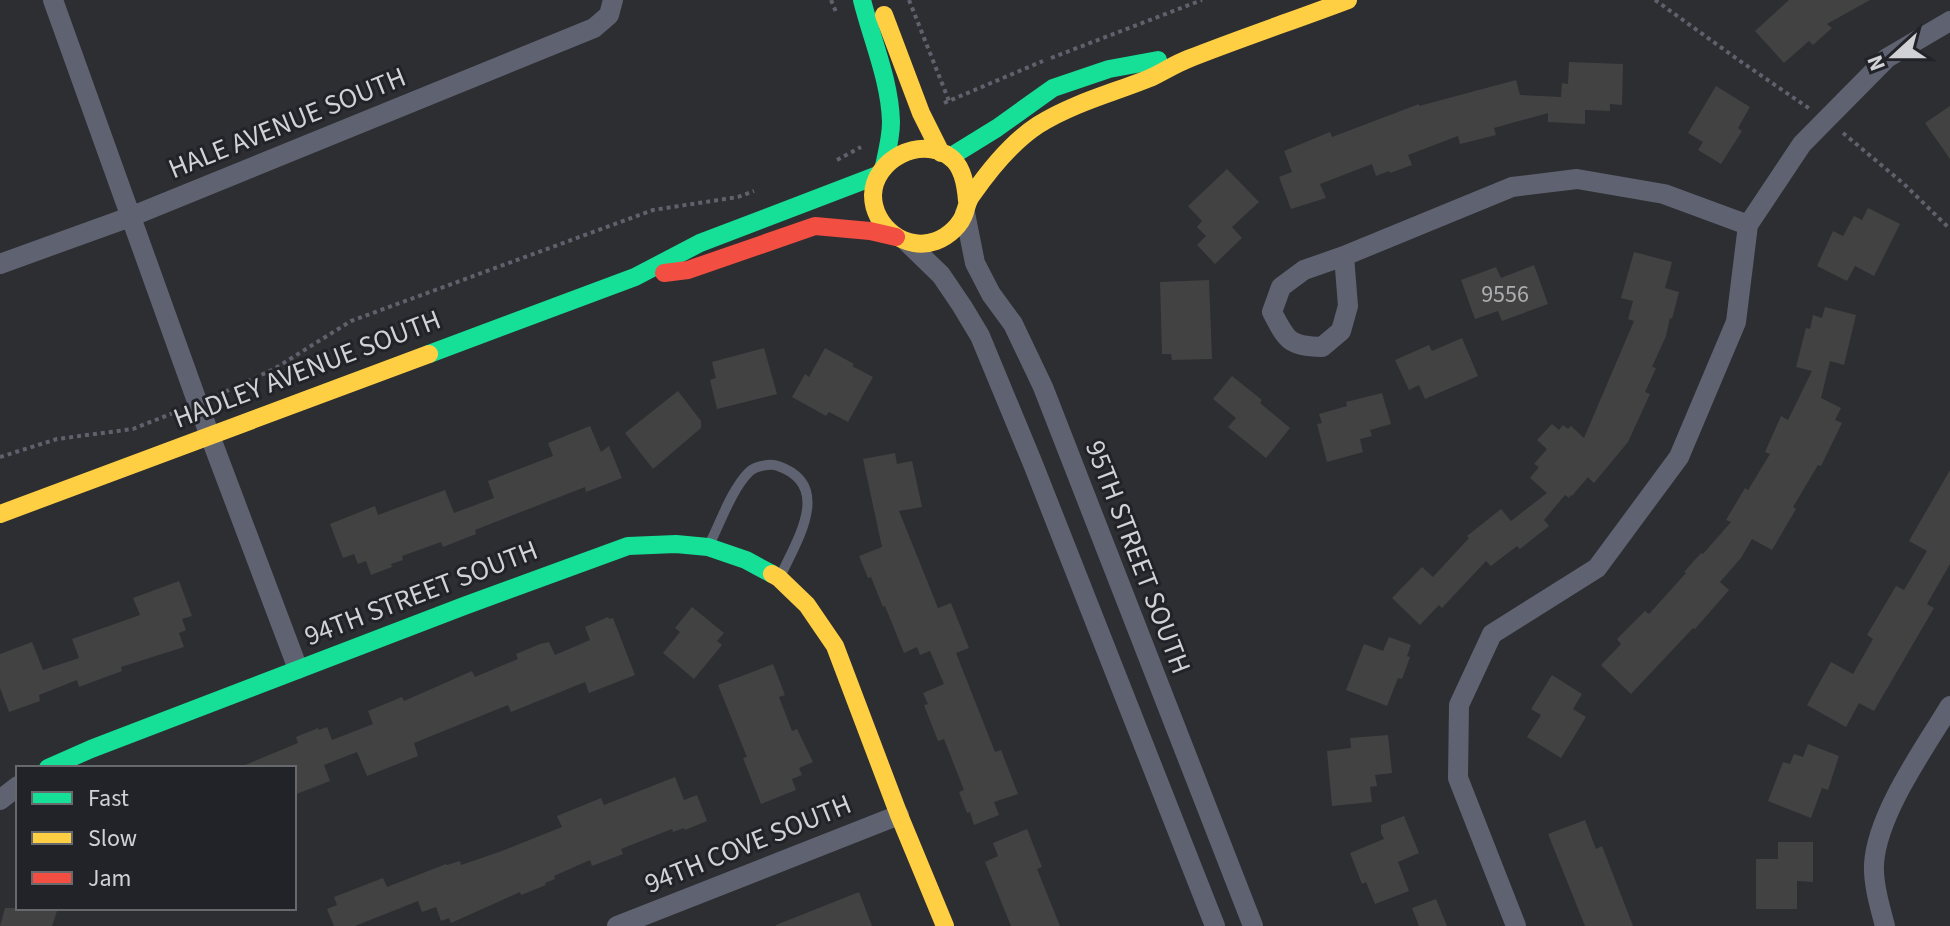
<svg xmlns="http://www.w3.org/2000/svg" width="1950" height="926" font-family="'Source Sans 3',sans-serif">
  <rect width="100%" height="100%" fill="#2d2e31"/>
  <path fill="#424242" d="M1789,0H1870L1827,24L1832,28L1813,45L1809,41L1784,63L1755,31Z
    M1569,62L1623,64L1622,105L1610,104V111L1585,110V124L1548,122V113L1494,128L1496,135L1460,144L1458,136L1408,155L1412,165L1390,173L1389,171L1376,176L1372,164L1320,184L1326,198L1291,209L1279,177L1292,172L1284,151L1330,132L1332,137L1419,104V106L1516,80L1520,95L1561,97L1562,83L1568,84Z
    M1716,86L1750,107L1738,128L1742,131L1721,164L1698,150L1703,142L1688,133Z
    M1950,106V159L1925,123Z
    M1227,169L1259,202L1232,227L1242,238L1215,264L1197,245L1206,236L1197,227L1202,221L1188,206Z
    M1868,208L1900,224L1874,276L1855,266L1847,281L1817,266L1833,231L1843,236L1854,216L1862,220Z
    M1634,252L1672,262L1665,288L1679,292L1672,319L1670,318L1666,336L1652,367L1656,368L1645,392L1650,394L1628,442L1594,483L1588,477L1572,496L1571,495L1569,498L1565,495L1544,520L1549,526L1520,549L1517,546L1491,566L1486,561L1442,608L1439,605L1420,625L1392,598L1422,567L1433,577L1469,538L1467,536L1501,509L1511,521L1547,493L1530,478L1539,467L1534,464L1547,449L1537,440L1552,424L1559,430L1563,425L1568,429L1571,426L1584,438L1634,321L1628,319L1633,301L1621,298Z
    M1534,265L1548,304L1502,321L1498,311L1475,319L1461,280L1496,267L1501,278Z
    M1209,280L1212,359L1172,360L1171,354H1162L1160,282Z
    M1825,307L1856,315L1844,365L1830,361L1821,398L1841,408L1835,420L1842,423L1821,466L1818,465L1793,507L1796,509L1772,550L1752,539L1741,558L1720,582L1729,590L1695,629L1693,628L1631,694L1601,665L1621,644L1617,639L1645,611L1649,614L1686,573L1684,572L1701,553L1703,554L1731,522L1726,520L1745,488L1748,490L1770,454L1765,452L1781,416L1788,420L1812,371L1796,367L1806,328L1810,329L1813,315L1822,318Z
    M1462,338L1478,376L1425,399L1419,385L1409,390L1395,360L1429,345L1432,351Z
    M764,348L777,394L717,409L710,380L716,378L712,362Z
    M825,348L854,364L852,366L873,377L848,422L829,412L826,416L792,397L805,374L809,377Z
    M1232,376L1262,400L1260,403L1290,428L1266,458L1228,427L1236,418L1213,399Z
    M678,391L701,421V428L653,469L625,433Z
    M1382,393L1391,424L1370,430L1372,436L1360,439L1363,452L1327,462L1317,424L1322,423L1319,414L1347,406L1346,402Z
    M590,426L601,452L609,446L622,478L586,492L585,487L475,530L476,534L443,547L441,542L402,556L403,560L391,564L392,567L371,575L366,561L358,564L354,554L343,558L330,524L375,506L378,515L445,490L454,513L494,498L488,481L553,456L548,443Z
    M895,453L897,464L912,461L922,507L899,511L938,608L951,603L969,648L956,653L995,752L1001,750L1018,794L994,802L999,815L974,825L970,812L967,813L959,792L964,790L944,739L938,741L924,705L928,704L923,693L944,684L930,651L920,655L917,647L904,653L885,606L883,607L871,577L868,578L859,556L882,547L863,459Z
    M1950,470V564L1927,604L1934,608L1874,711L1859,703L1846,727L1807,705L1831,662L1853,674L1873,639L1867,635L1896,586L1904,590L1927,551L1909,541Z
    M179,581L192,616L182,619L186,630L179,633L184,647L121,667L122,671L79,687L77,680L39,695L40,701L9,712L0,688V654L32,642L43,670L79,658L72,639L140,615L133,598Z
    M692,607L724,633L717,641L722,645L694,679L663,653L680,632L675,628Z
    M608,617L609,619L613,618L635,675L589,693L585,682L511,712L508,705L414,743L418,756L367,776L357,752L324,765L330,781L294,795V768H238L298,743L296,737L318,728L319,730L327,727L332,740L373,724L368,711L402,697L404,701L472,671L475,677L518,659L516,654L540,644L549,642L555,655L590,640L585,627Z
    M1389,637L1411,645L1407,656L1410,657L1402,679L1398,678L1387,706L1346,690L1364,644L1383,651Z
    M773,664L785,695L779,697L792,731L797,729L813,762L799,768L802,775L792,779L796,790L761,804L743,758L747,757L718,685Z
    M1552,675L1582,694L1573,709L1586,717L1561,758L1527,737L1541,715L1531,709Z
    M1388,735L1392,773L1375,775L1377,786L1370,787L1372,802L1332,806L1327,751L1351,748L1350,738Z
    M1808,744L1839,756L1828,790L1822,788L1811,818L1768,801L1783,762L1790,764L1794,754L1803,757Z
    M675,777L684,800L697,795L707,821L685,830L684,828L673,832L672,829L621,849L623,854L592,866L590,860L554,876L555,879L545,883L546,885L521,895L520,892L451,923L449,918L441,921L436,907L422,912L418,901L355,926H334L327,909L337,905L334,897L383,878L387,887L446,864L447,865L460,861L461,865L499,852L562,827L557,816L601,798L604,805Z
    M1404,816L1419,853L1398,862L1409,891L1375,904L1366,882L1362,884L1350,853L1384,839L1381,833V825Z
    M1585,820L1596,849L1602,846L1633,926H1585L1548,834Z
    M1027,829L1042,867L1037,869L1060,926H1011L985,862L998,856L993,843Z
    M1778,842H1813V882L1797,881V909H1756V859H1778Z
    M859,892L872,926H776V925Z
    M1436,899L1447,926H1419L1412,908Z
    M5,908H58L52,926H0Z"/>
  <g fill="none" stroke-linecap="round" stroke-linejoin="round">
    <path stroke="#5f616c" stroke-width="4" stroke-dasharray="4 4" stroke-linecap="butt" d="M831,0L836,12
      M909,0L949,101
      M1655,0L1740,61L1810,109
      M1051,58L1202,0
      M944,103L1043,61
      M1843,133L1904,184L1950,229
      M837,160L861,147
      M218,395L274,369L351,321L653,210L738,197L754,191
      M0,457L57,439L133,429L178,411"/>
    <path stroke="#5f6271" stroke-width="10" d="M710,543C721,521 732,489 749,472C755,466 771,463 778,466C834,485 796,542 780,577"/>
    <path stroke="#5f6271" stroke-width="20" d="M53,0L198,404L298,669
      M965,213L975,263L991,294L1013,324L1043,387L1253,926
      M907,242L941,275L962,306L980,336L1033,464L1215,926
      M1344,256L1348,306L1341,331L1322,347C1289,346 1287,341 1272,312L1281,287L1304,270L1344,256L1512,187L1577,179L1664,194L1748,225
      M0,264L130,217L594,28L609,15L613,0
      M0,800L18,786
      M617,926L899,815
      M1516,926L1458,778L1459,705L1492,634L1597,568L1679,457L1736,322L1748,225L1802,144L1887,58L1950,21
      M1885,926C1880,907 1873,884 1874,864C1877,814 1924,749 1950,706"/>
    <path stroke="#16e098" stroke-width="18" d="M862,0C872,40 890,81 891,122C891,137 887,152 884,166
      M950,157L997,128L1053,88L1109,69L1158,60
      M429,354L635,277L700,243L878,175
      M48,768L91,749L464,606L628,546L676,544L708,547L746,560L772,574"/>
    <path stroke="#ffcf43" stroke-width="18" d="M884,15L921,113L941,153
      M967,201C966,186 963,166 950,157C920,135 874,160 873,195C873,227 906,252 936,241C949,236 961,225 965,212C967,205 968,200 972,195C990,169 1012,142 1038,125C1073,103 1113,93 1150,78C1163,72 1175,64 1188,59C1241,38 1295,20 1348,0
      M0,514L429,354
      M772,574L779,578L807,605L835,646L899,815L945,926"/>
    <path stroke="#f24e42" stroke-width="18" d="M664,273L688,270L815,226L870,231L896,237"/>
  </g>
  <g text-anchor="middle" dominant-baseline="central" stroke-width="6" stroke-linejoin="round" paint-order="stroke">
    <g font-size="24" fill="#adaeb0">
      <text x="1505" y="294">9556</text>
    </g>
    <g font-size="28" fill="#d1d2d5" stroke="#222328">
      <text transform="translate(287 123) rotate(-22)">HALE AVENUE SOUTH</text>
      <text transform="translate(307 369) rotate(-21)">HADLEY AVENUE SOUTH</text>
      <text transform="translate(1138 557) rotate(69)">95TH STREET SOUTH</text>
      <text transform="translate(421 593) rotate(-21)">94TH STREET SOUTH</text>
      <text transform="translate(748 844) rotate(-22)">94TH COVE SOUTH</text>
    </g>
  </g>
  <rect x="16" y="766" width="280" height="144" fill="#222328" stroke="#68696d" stroke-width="2"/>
  <rect x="32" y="792" width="40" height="12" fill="#16e098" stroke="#68696d" stroke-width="2"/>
  <text x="88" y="806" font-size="24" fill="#d1d2d5">Fast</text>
  <rect x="32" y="832" width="40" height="12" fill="#ffcf43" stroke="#68696d" stroke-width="2"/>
  <text x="88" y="846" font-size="24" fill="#d1d2d5">Slow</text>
  <rect x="32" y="872" width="40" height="12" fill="#f24e42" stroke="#68696d" stroke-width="2"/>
  <text x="88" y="886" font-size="24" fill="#d1d2d5">Jam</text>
  <g transform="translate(1894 56) rotate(249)" stroke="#222328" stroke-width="6" paint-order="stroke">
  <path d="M0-6L14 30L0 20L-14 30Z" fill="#d1d2d5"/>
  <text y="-12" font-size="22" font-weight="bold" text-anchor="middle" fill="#d1d2d5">N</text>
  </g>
</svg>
